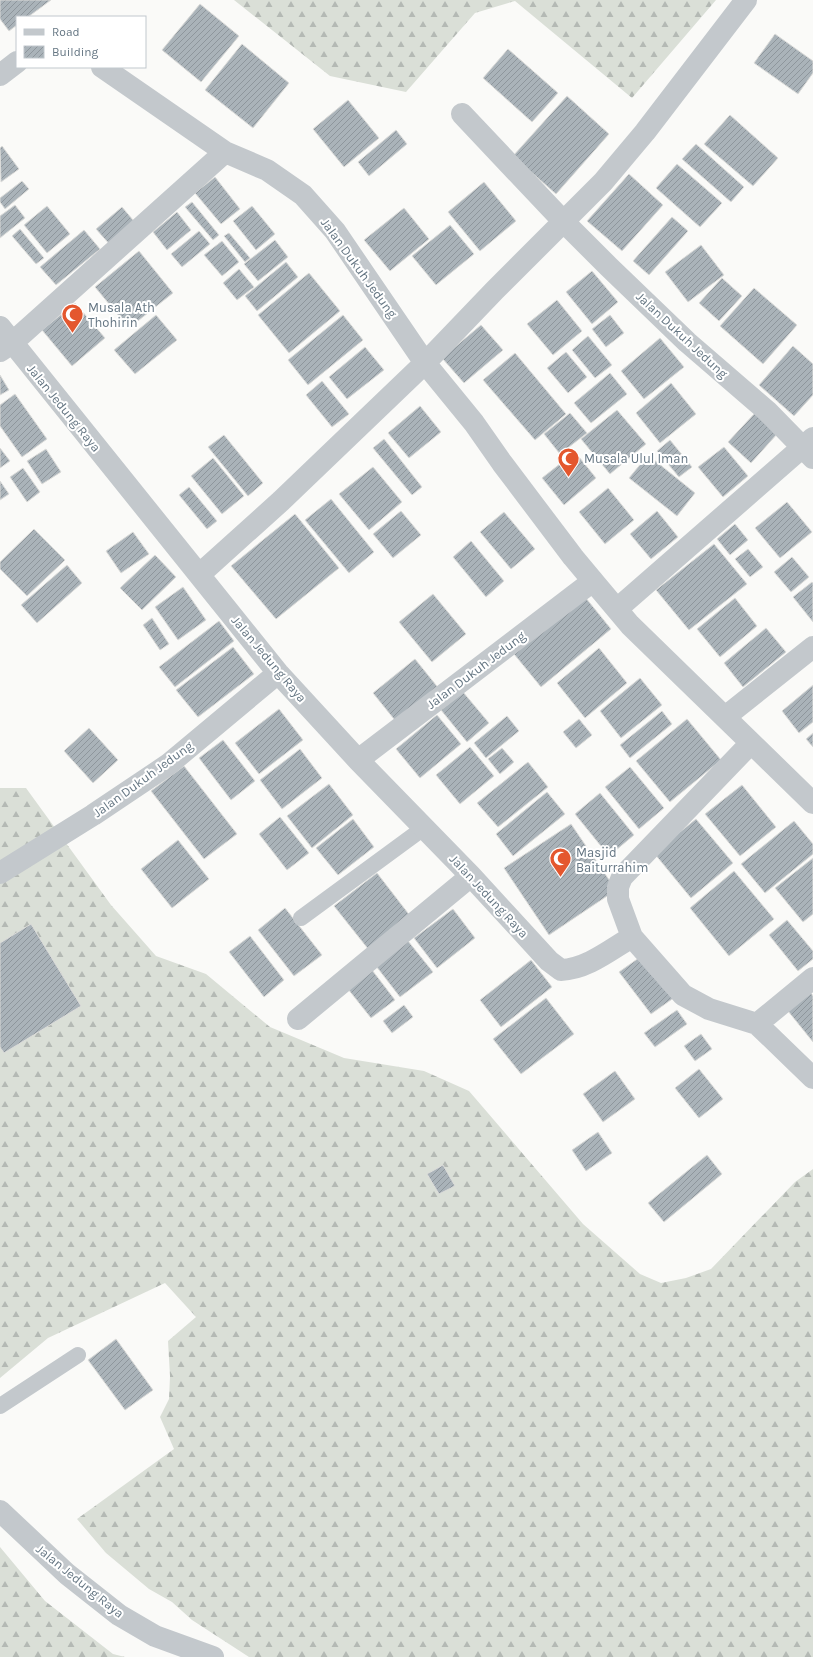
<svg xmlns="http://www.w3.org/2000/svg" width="813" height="1657" font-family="Karla,sans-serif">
  <defs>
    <pattern id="forest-firs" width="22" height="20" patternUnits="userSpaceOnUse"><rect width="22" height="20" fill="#dadfd7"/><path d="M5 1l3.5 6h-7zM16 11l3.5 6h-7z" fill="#b4b9b4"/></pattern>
    <pattern id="building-hatch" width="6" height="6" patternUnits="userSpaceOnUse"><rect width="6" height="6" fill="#aab3b9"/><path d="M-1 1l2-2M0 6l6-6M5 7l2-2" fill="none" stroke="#8e969c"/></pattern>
  </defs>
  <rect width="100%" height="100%" fill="#fafaf8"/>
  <path fill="url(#forest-firs)" d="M234,0H716L632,98L515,1L475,13L406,92L330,76Z
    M0,788H26L111,905L156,956L206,974L270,1027L344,1058L424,1071L469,1091L583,1224L640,1274L661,1283L686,1278L711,1269L795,1182L813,1169V1657H249L192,1620L172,1602L149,1589L106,1553L77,1519L174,1449L160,1417L169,1399L170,1376L168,1341L196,1317L165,1283L48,1338L0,1378Z
    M0,1547L45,1601L113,1654L125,1657H0Z"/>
  <path fill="url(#building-hatch)" stroke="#dcdcda" d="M0,0H51L28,17H17V25L9,31L0,19Z
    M200,4L239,36L201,82L162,50Z
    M775,34L813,61V73L798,94L754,63Z
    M242,44L289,83L253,128L205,90Z
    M508,49L558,93L532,122L483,78Z
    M567,96L609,134L556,194L513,156Z
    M348,100L379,138L344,167L313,129Z
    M730,115L778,158L753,186L704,144Z
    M396,130L407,144L369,176L358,162Z
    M696,144L744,187L731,202L682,159Z
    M2,146L19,169L1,182L0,148Z
    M677,164L722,203L700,227L656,188Z
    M629,174L663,205L622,251L587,221Z
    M215,177L240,209L221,224L195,193Z
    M22,181L29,189L5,209L0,202V198Z
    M484,182L516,221L480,251L448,212Z
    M192,202L219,235L213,240L185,207Z
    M15,205L25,218L0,238V216Z
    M47,206L70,234L47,253L24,225Z
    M252,206L275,234L256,250L233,221Z
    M122,207L138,226L112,247L96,229Z
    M404,208L429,239L390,271L364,240Z
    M177,212L191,230L167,250L153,232Z
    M672,217L688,231L649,275L633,261Z
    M450,225L474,254L436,285L412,256Z
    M20,229L44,258L36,264L12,236Z
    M84,230L100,249L56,285L40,267Z
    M199,231L210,244L182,267L171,254Z
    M229,233L250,258L245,262L224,236Z
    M275,240L288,257L258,281L244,264Z
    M222,241L239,262L222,276L204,255Z
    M701,245L724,275L688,302L665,272Z
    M139,251L173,293L129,328L95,287Z
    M286,262L298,277L257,311L245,296Z
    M239,269L254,287L237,300L223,283Z
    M592,271L618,302L592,324L566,292Z
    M309,273L340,311L289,353L258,315Z
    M722,278L742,296L719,321L699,303Z
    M754,288L797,325L763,364L720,326Z
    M557,300L582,331L553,355L527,324Z
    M75,303L105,338L72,366L42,330Z
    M156,315L177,340L135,374L114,350Z
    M343,315L363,340L308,385L288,360Z
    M610,315L624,333L606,347L592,329Z
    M481,325L503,350L464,383L442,358Z
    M588,336L612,365L595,378L572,350Z
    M660,338L684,367L644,399L621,371Z
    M793,346L813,364V395L794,416L759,385Z
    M365,347L384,370L347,399L329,377Z
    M566,352L587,377L568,393L547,368Z
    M515,353L566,414L535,440L483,380Z
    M610,373L627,394L591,423L574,403Z
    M0,375L9,390L0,395Z
    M322,381L349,414L332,427L306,395Z
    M671,383L696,414L660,443L636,413Z
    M15,394L47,439L22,457L0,426V405Z
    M420,406L441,432L409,458L388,433Z
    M617,410L646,444L610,474L581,439Z
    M570,413L587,433L560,454L544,434Z
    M755,413L778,433L751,463L728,442Z
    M224,435L263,483L248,496L208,447Z
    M384,439L422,487L412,495L373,448Z
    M670,440L692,467L679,477L657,451Z
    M724,447L748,476L723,497L698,467Z
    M0,448L10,461L0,468Z
    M46,449L61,472L42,484L27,461Z
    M575,452L596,478L564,505L542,478Z
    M648,455L695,493L677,516L629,478Z
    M213,458L244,496L222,514L191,476Z
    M373,467L402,502L369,530L339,494Z
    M23,468L40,492L27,502L10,477Z
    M0,481L9,494L0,500Z
    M189,487L217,521L207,529L179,495Z
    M608,488L634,520L605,544L579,512Z
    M331,499L374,552L349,573L305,520Z
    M787,502L812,532L780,558L755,528Z
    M401,511L421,535L393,558L373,534Z
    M657,511L678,537L651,559L630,534Z
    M504,512L535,549L511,569L480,532Z
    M295,514L339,568L276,619L231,566Z
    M735,524L748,540L730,555L717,539Z
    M34,529L65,560L27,596L0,569V562Z
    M133,532L149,554L121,573L106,551Z
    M471,541L504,581L486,597L453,557Z
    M714,544L747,584L689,630L656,590Z
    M748,549L763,567L750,577L735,559Z
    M155,555L176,577L142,610L120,588Z
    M792,557L809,577L791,592L774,572Z
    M67,565L82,583L37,623L21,605Z
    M812,582L813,583V622L793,597Z
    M183,587L206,620L178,640L155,607Z
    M433,594L466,634L432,662L399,622Z
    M585,597L611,629L541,687L514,654Z
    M735,598L757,626L720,657L697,629Z
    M152,618L169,644L160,650L143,625Z
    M219,621L234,641L175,687L159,667Z
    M766,628L786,652L743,687L724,663Z
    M233,647L254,674L198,717L176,690Z
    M599,648L627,683L585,718L557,683Z
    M415,659L440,690L398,724L373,693Z
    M640,678L662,705L621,738L600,711Z
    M813,685V722L799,733L782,711Z
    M463,692L489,723L467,742L441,710Z
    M279,709L303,740L259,774L235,743Z
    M662,711L672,724L630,758L620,745Z
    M437,715L461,744L420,778L396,749Z
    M507,716L519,731L486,758L474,743Z
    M579,719L592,735L576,748L563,732Z
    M687,719L721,760L670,802L636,761Z
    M89,728L118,760L93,783L64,751Z
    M813,733V747L806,739Z
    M223,740L255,781L231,800L199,758Z
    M470,747L494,776L460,804L436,775Z
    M502,748L514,762L500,774L488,759Z
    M300,749L322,778L282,809L260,780Z
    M528,762L548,787L498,827L477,803Z
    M184,766L237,834L204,859L151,791Z
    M630,767L664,808L639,829L605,787Z
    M329,784L353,815L312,848L287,816Z
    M742,785L776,827L740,856L705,814Z
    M547,792L565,814L513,856L496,834Z
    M600,793L634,835L609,856L575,814Z
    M280,817L309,853L287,870L259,834Z
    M353,819L374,847L338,875L316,848Z
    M696,819L733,863L691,898L654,853Z
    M794,821L813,844V854L765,893L741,864Z
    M571,824L616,890L549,935L504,868Z
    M178,840L209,879L172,908L141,869Z
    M813,858V914L803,922L775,888Z
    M734,871L774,919L729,956L690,908Z
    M377,873L411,917L369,950L334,906Z
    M285,908L322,955L294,976L258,930Z
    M453,909L475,938L437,968L414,938Z
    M787,920L813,951V959L798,971L769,935Z
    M31,924L81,1006L4,1053L0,1047V943Z
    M250,936L284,980L264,997L229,952Z
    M408,941L433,972L400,997L376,966Z
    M643,955L675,997L651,1014L619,972Z
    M531,960L552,987L501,1027L480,1000Z
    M372,970L395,1000L371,1018L348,989Z
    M811,993L813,996V1042L788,1011Z
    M546,998L574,1034L521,1074L493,1039Z
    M404,1005L413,1017L392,1033L383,1021Z
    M677,1010L687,1024L655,1047L644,1033Z
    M701,1034L712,1049L695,1061L684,1046Z
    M699,1069L723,1099L699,1118L675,1088Z
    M615,1071L635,1099L603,1122L583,1094Z
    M598,1132L612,1153L586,1171L572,1150Z
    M707,1155L722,1174L664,1222L648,1203Z
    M443,1165L455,1186L439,1194L427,1174Z
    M116,1339L153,1390L125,1410L88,1360Z"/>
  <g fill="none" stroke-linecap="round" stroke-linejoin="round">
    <path stroke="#c3c8cc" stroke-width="16" d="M301,918L425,827
      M0,1406L78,1355"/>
    <path stroke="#c3c8cc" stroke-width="22" d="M102,67L225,152L267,170L303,195L335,231L425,363L474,423L502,463L573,557L593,581L630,625L813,803
      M0,75L17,62
      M462,114L563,221L609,267L687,342L767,411L813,458
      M0,327L278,673L358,760L471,876L549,961L561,970C587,969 610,950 632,937
      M0,351L12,343L225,152
      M200,574L281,501L425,363L495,290L603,182L645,132L746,0
      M617,609L813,438
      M725,717L813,647
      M751,743L622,877L618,887V899L632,937L683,995L709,1009L757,1024L813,978
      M358,760L593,581
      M0,873L93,815L169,764L278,673
      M298,1019L471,876
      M757,1024L813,1078"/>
    <path stroke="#c3c8cc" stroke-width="22" d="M0,1511L67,1574L119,1615L155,1636L213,1657"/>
  </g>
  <defs>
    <symbol id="mosque-pin" viewBox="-11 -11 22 30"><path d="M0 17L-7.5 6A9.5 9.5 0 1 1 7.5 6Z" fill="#e4572e" stroke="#fff"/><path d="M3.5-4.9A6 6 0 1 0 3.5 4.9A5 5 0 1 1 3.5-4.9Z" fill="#fff"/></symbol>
  </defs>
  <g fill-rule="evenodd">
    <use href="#mosque-pin" x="60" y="302" width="25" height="34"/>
    <use href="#mosque-pin" x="556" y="446" width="25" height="34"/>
    <use href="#mosque-pin" x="548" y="846" width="25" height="34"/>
  </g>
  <g text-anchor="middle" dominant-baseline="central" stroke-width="4" stroke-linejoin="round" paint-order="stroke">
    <g font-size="13" fill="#657683" stroke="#fff">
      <text transform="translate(359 268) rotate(54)">Jalan Dukuh Jedung</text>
      <text transform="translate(682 335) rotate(43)">Jalan Dukuh Jedung</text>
      <text transform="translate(64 408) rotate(51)">Jalan Jedung Raya</text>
      <text transform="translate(269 659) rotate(50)">Jalan Jedung Raya</text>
      <text transform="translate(476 670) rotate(-37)">Jalan Dukuh Jedung</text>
      <text transform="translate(143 779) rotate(-36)">Jalan Dukuh Jedung</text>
      <text transform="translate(489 896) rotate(47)">Jalan Jedung Raya</text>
      <text transform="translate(80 1581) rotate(39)">Jalan Jedung Raya</text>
    </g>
    <g font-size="13" fill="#657683" stroke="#fff" text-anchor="start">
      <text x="88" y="307">Musala Ath<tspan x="88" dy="15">Thohirin</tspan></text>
      <text x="584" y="458">Musala Ulul Iman</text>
      <text x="576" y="852">Masjid<tspan x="576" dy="15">Baiturrahim</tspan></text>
    </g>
  </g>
  <rect x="16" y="16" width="130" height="52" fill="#ffffff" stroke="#c1c8cd"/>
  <rect x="24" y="29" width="20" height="6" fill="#c3c8cc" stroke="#c1c8cd"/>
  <text x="52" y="36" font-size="12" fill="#657683">Road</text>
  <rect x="24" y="46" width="20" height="12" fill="url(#building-hatch)" stroke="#c1c8cd"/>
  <text x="52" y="56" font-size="12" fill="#657683">Building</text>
</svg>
